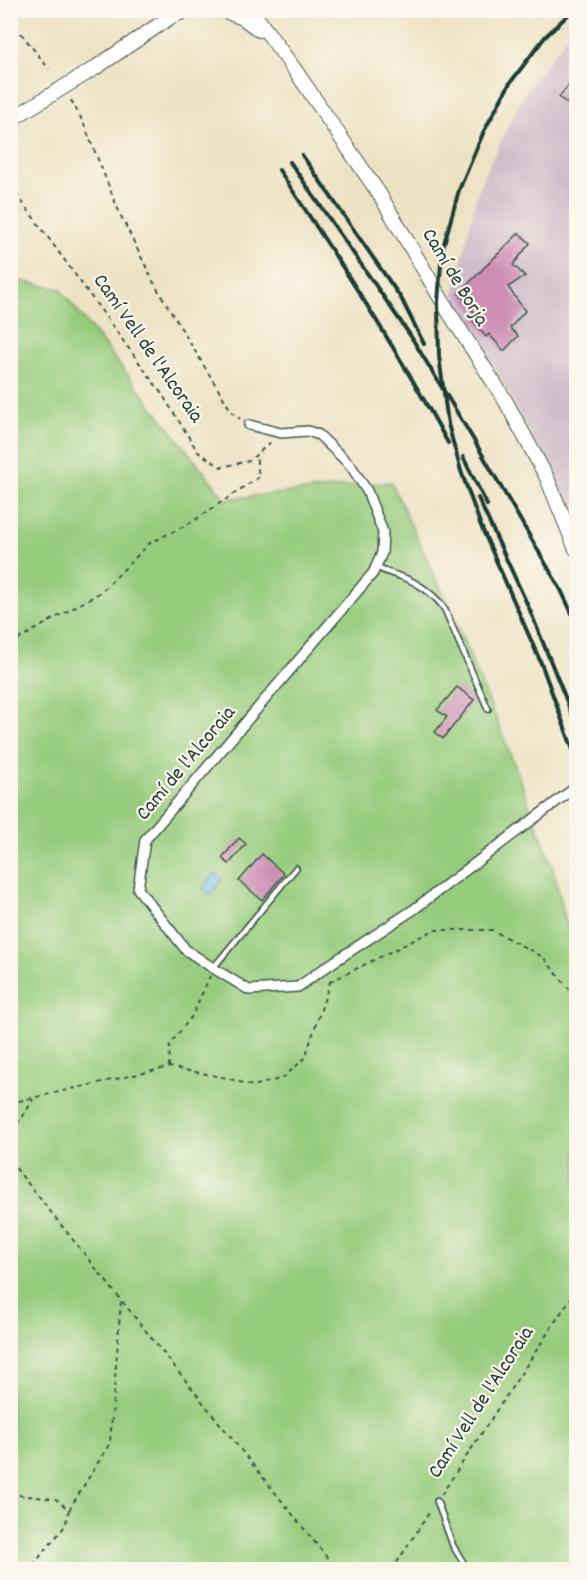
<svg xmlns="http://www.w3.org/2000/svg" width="587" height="1580" font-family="Dekko,sans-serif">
  <rect width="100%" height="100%" fill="#fbf7ec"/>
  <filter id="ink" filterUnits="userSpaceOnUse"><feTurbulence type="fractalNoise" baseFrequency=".0167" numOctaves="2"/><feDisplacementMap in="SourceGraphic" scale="12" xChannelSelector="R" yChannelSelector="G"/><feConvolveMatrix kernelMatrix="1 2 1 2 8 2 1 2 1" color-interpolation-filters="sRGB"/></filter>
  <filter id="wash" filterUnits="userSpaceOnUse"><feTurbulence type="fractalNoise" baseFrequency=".008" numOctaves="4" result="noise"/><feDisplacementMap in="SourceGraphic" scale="24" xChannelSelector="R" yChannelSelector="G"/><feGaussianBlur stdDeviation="1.35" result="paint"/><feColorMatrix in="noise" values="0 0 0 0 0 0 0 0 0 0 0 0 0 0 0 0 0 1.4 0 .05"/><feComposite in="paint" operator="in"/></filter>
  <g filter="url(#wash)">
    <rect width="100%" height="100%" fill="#eee2c4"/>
    <path fill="#d1bdca" d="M576,24V522L493,364L453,298L479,186L523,96Z"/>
    <path fill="#97cc7d" stroke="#5b8458" stroke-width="1.5" d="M10,279L60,289L225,499L391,482L451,611L508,748L552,865L576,961V1569H11Z"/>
    <path fill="#73bdec" stroke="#497d90" stroke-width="1.5" d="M215,874L220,876L222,880L210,894L203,888Z"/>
    <g id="blocks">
      <path fill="#ce8eb6" d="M576,76V111L559,97Z
        M519,233L530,243L513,265L525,276L508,287L525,311L510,328L518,336L504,351L489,334L486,337L472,320L477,316L459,293Z
        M457,687L474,700L443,739L435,732L447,717L437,710Z
        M239,838L246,844L229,864L222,858Z
        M262,854L284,874L262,900L239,881Z"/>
    </g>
  </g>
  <g filter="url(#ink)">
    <use href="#blocks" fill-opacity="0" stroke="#3e564a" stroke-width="1.5"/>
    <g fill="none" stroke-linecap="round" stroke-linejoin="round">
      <defs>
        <path id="lane" d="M377,567C384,572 391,573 399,576C416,581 436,595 445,610L488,709
          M213,968L296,868
          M437,1501L453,1546L468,1570"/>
        <path id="street" d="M249,425L281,433L308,431L319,435L351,466L367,491L383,532L382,553L373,573L145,840L138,889L186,950L213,968L249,990L298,987L329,965L413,910L576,787"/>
        <path id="secondary" d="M205,10H219
          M222,10L243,18L259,30
          M251,10L297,73L380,195L450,314L505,400L547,478L576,549
          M10,120L95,68L172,16L187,10"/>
      </defs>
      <use href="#lane" stroke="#3e564a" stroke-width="8"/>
      <use href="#street" stroke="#3e564a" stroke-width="12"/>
      <use href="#secondary" stroke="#3e564a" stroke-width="16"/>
      <path stroke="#3e564a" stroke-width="2" stroke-dasharray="4.5 4.5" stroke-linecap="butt" d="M10,19L49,69
        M71,100L83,122L120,214L155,285L232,412L240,419
        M10,187L12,188L162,394L198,452L221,467L249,461L272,441
        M10,644L101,592L150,543L192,522L259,477L256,455
        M330,982L434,930H492L543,957L575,996L576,1002
        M169,1067L170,1044L192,1016L210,976
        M10,1103L169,1067L227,1078L253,1086L283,1078L305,1058L330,982L329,977
        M10,1130C21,1122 27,1110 33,1099
        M10,1161L337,1570
        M10,1494L56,1499L69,1510L65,1526L29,1570
        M441,1495L576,1290
        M69,1510L110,1443L121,1301
        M392,1570L431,1510"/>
      <use href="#lane" stroke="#fff" stroke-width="4.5"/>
      <use href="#street" stroke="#fff" stroke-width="9"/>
      <use href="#secondary" stroke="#fff" stroke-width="14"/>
      <path stroke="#1f3d34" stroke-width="4" d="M573,10L545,37L510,83L484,131L459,190L442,251L438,302L439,356L448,424L461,471L481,526L541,663L576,758
        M302,155L401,298L424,344
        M290,162L410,335L475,442L561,590L576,622
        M279,170C338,259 397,349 448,443
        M463,457L487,505
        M478,498L529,608L576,724"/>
    </g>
  </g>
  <g text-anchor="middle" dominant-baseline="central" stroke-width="4.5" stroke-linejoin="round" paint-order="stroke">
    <g font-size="21" fill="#1f3d34" stroke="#fbf7ec">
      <text transform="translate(454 278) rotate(59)">Camí de Borja</text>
      <text transform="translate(147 349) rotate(55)">Camí Vell de l'Alcoraia</text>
      <text transform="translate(187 764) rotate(-50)">Camí de l'Alcoraia</text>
      <text transform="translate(482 1403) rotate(-57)">Camí Vell de l'Alcoraia</text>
    </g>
  </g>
  <rect width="587" height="1580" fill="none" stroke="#fbf7ec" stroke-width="36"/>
</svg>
